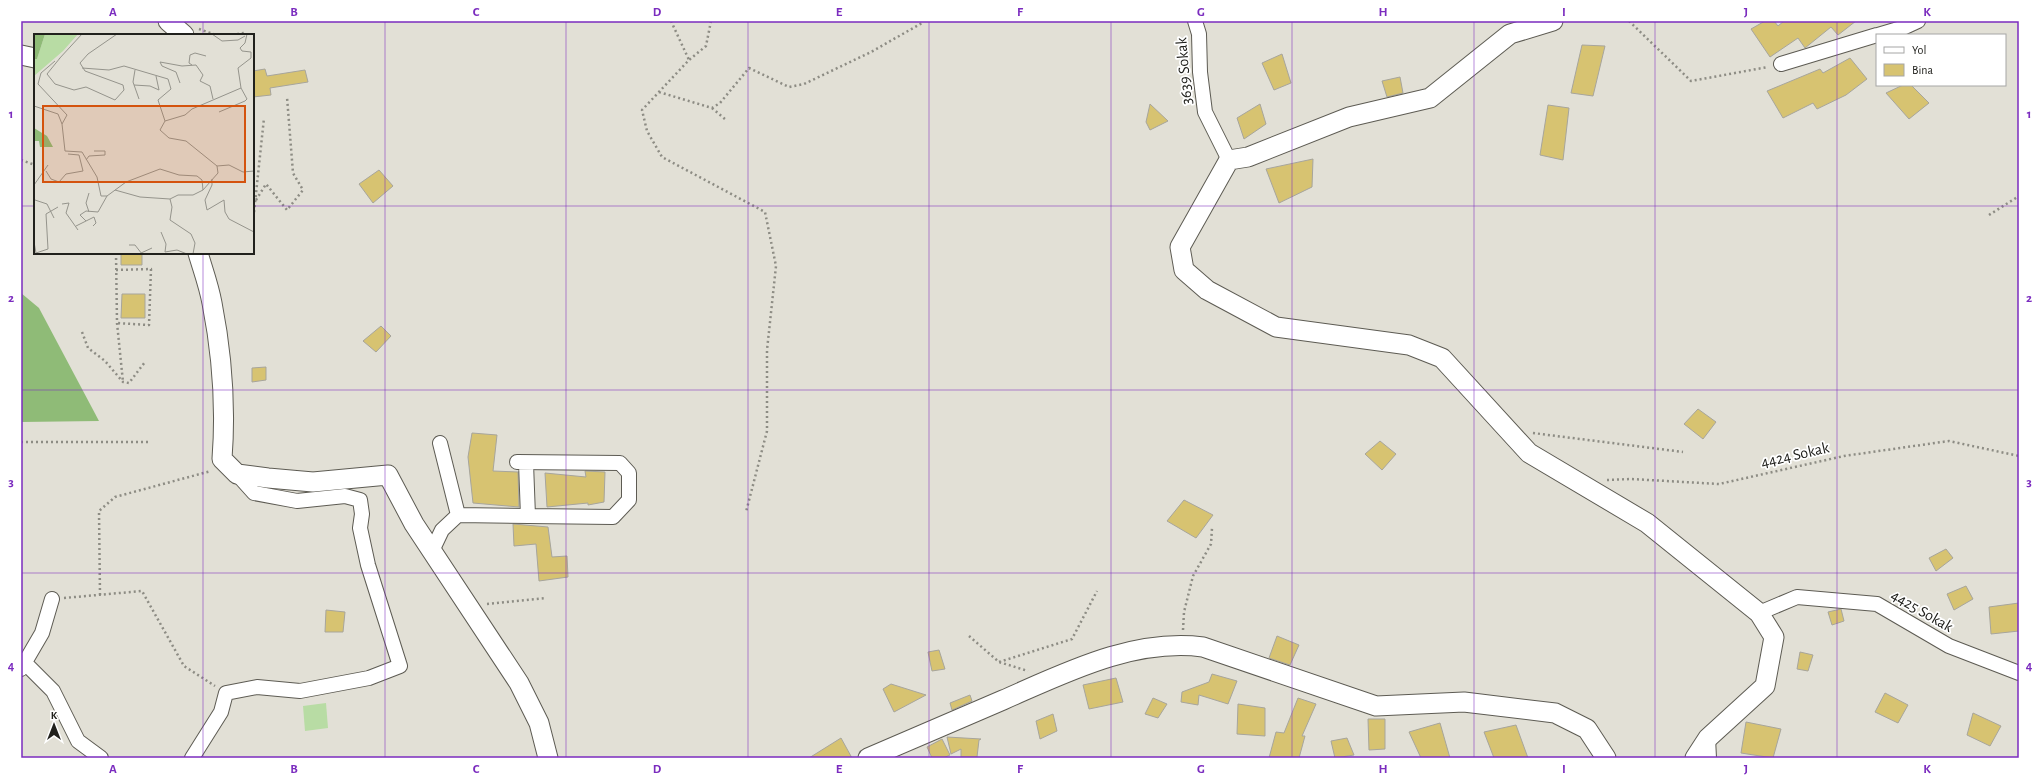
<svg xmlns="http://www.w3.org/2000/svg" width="2040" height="779" font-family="'Alegreya Sans',sans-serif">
  <rect width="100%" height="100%" fill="#e2e0d6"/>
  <path fill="#b8dca4" d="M326,703L328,728L305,731L303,706Z"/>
  <path fill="#8fbb77" d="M21,293L39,308L99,421L21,422Z"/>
  <path fill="#d7c371" stroke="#a7a59c" d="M1765,21H1774L1778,26L1784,21H1856L1838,35L1831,27L1805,48L1798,38L1770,57L1751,29Z
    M1582,45L1605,46L1593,96L1571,93Z
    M1282,54L1291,83L1274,90L1262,63Z
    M1850,58L1867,79L1846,95L1817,109L1813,103L1783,118L1767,91L1820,69L1823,73Z
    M265,69L267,76L305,70L308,82L270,88L271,95L253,97V71Z
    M1400,77L1403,93L1387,97L1382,81Z
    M1903,85H1911L1929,103L1909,119L1886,93Z
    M1150,104L1168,121L1150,130L1146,122Z
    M1260,104L1266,124L1244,139L1237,118Z
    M1548,105L1569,108L1563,160L1540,155Z
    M1313,159L1312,187L1279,203L1266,169Z
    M379,170L393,186L373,203L359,184Z
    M121,253H142V265H121Z
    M122,294H145V318H121Z
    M381,326L391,336L376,352L363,341Z
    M266,367V380L252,382V368Z
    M1698,409L1716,422L1703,439L1684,424Z
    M472,433L497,435L493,471L518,472L519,507L473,503L468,457Z
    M1380,441L1396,454L1382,470L1365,454Z
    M585,471L605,472L604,502L588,505V503L547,507L545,473L586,477Z
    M1184,500L1213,515L1196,538L1167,521Z
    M513,524L548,527L552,557L567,556L568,577L539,581L536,544L514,546Z
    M1946,549L1953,558L1936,571L1929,558Z
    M1966,586L1973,599L1954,610L1947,594Z
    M2019,603V631L1991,634L1989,607Z
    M1841,609L1844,621L1832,625L1828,612Z
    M326,610L345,612L343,632H325Z
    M1277,636L1299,645L1290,665L1269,658Z
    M939,650L945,669L932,671L928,652Z
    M1800,652L1813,655L1808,671L1797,669Z
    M1212,674L1237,681L1228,704L1199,695L1198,705L1181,702L1182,692L1209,682Z
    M1116,678L1123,702L1089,709L1083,685Z
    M891,684L926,695L894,712L883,689Z
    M1885,693L1908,705L1898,723L1875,712Z
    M970,695L972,701L952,710L950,703Z
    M1153,698L1167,704L1158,718L1145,714Z
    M1298,698L1316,704L1302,736H1305L1299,758H1269L1276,732L1284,733Z
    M1238,704L1265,708V736L1237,734Z
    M1973,713L2001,726L1990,746L1967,735Z
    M1053,714L1057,731L1040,739L1036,721Z
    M1368,719H1385V749L1369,750Z
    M1746,722L1781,729L1773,758L1741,753Z
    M1440,723L1450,758H1421L1409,732Z
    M1516,725L1528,758H1494L1484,732Z
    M947,737L981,739L979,740L977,757H961V749L951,754Z
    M841,738L852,758H809Z
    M1347,738L1354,755L1335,758L1331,741Z
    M942,739L950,755L943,758H932L927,747Z"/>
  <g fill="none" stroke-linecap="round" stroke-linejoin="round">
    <defs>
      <path id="street" d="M1195,21L1199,34L1200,72L1205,112L1229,160
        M1878,35L1905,27L1918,21
        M1781,64L1877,35
        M440,443L458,515
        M526,463L528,516
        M432,551L442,530L458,515L613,517L629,500V473L620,463L517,462
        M1759,613L1797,597L1877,604L1949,646L2019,673
        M26,664L53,691L78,741L101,758
        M21,669L42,633L52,599
        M1708,738L1709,758
        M192,758L221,712L226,693L257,687L300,691L369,678L400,666L368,565L360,528L362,514L360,500L345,496L297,501L254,493L237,474"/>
      <path id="secondary" d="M168,21L184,35
        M1553,21L1510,34L1430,98L1349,117L1248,157L1229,160L1180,247L1184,270L1207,290L1276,327L1409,345L1442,358L1529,453L1647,523L1759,613L1774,637L1765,686L1708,738L1695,758
        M21,55L35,58
        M198,253C203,270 209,286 212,303C222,354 226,407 222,459L237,474L268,478L313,482L388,475L414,524L519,683L539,723L548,758
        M868,758C913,739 958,719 1003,700C1065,673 1133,638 1203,647L1376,706L1464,702L1555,713L1587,729L1606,758"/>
    </defs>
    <use href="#street" stroke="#5d5b53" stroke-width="16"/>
    <use href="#secondary" stroke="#5d5b53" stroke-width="21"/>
    <path stroke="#8d8c84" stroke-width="2.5" stroke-dasharray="2 3" stroke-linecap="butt" d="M671,21L689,60
      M711,21L706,46L689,60L642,110L647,131L662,157L765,212L776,266L767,350V431L746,512
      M1629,21L1691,81L1768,67
      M199,29L216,35
      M232,35L244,33
      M659,92L712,108L720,103L749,68L789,87L804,84L871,52L922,23V21
      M712,108L726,120
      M21,160L35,165
      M256,200L266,184L287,210L303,190L293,173L287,97
      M1989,215L2019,196
      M253,222L264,118
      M116,253L117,323L123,382
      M116,270L151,269L149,325L117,323
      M82,332L88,348L105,361L123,382L129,383L145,362
      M1533,433L1683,452
      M21,442H148
      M1607,480L1631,479L1719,484L1844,456L1949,441L2019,456
      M100,595L99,511L115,497L211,471
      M64,598L142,591L184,666L215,686
      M487,604L546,598
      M1183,630L1184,612L1193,576L1211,544L1212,528
      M969,636L999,662L1028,671
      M999,662L1072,639L1097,591"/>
    <use href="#street" stroke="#fff" stroke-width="14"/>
    <use href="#secondary" stroke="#fff" stroke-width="19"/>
  </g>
  <path fill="none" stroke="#7b2cbf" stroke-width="1" stroke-opacity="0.55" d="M203,21V35M385,21V758M566,21V758M748,21V758M929,21V758M1111,21V758M1292,21V758M1474,21V758M1655,21V758M1837,21V758M21,206H35M253,206H2019M203,253V758M21,390H2019M21,573H2019"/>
  <g text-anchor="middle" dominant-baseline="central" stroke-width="3.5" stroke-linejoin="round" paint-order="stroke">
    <g font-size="16" fill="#21211d" stroke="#fff">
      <text transform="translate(1184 71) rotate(-95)">3639 Sokak</text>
      <text transform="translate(1795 455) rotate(-13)">4424 Sokak</text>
      <text transform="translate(1922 611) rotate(30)">4425 Sokak</text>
    </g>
  </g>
  <g transform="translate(34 34)">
    <rect width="220" height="220" fill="#e2e0d6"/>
    <path d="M11,0H44L29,17L0,42V25H3Z" fill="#b8dca4"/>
    <path d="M0,0H11L3,25H0ZM0,94L13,102L19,113H6L5,107H0Z" fill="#8fbb77"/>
    <path fill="none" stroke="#95948c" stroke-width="1" d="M178,0L188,7L204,6L211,2M26,24L13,40L21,50L40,56L52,53L81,66L90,56L89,51L51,37L46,29L54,20L83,0M25,25L48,0M21,27L7,39L4,50L33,81L28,90M158,31L155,29L156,21L161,19L172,22M48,34L75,36L90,32L134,45L137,55L124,66L131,87M101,36L99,48L105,65M146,49L142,38L128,32L126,28L148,32L162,31L169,41L166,47L176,52L179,65M100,51L116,52L125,56L122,42M0,72L24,80L28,90L31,117L48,118L63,143L67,162H73L92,148L126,135L145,141L163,142L168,146L169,156L184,139L183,132L152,107L135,104L126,96L131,87L151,81L158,75L207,54L204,34L217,24V18L208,17L206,14L211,9L213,0M185,78L211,67L213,65L207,54M52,126L55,122L71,121V117H60M183,132L195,131L209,138L220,137M12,137L17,145L25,148L32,140L49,137L45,121L34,120M178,145V151L171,166L173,176L190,166L191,178L195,185L220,198M0,151L14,131M81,156L106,163L136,165M1,166L13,170L20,184M28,170L35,169L32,179L44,196M55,178L52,169L55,159M52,187L60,183L62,189L59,192M42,192L52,187L46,181L52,177L64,178L73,162M127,198L132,210L131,218L143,216L153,220M0,208L2,219L14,215L12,180L24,173M95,211H101L108,220M107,219L118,214M159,220L161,209L157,200L136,186L138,173L136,165L144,161H159L169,156"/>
    <path fill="#d4530e" fill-opacity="0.15" stroke="#d4530e" stroke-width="2" d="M9,72H211V148H9Z"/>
    <rect width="220" height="220" fill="none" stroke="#21211d" stroke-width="2"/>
  </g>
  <rect width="2040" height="779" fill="none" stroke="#ffffff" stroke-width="44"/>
  <rect x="1876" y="34" width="130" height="52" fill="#ffffff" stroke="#a6a6a5"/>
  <rect x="1884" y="47" width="20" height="6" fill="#ffffff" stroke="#a6a6a5"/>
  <text x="1912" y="54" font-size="12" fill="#21211d">Yol</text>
  <rect x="1884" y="64" width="20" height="12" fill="#d7c371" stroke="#a6a6a5"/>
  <text x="1912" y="74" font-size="12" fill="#21211d">Bina</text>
  <g transform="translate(54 725)" stroke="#ffffff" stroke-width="3" paint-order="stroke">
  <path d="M0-3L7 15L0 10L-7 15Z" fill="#21211d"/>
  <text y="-6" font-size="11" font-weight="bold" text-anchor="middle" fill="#21211d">K</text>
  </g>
  <rect x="22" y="22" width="1996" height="735" fill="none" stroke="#7b2cbf" stroke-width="1.5"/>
  <g font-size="13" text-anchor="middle" font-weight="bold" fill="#7b2cbf">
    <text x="113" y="16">A</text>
    <text x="294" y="16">B</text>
    <text x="476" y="16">C</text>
    <text x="657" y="16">D</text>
    <text x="839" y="16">E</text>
    <text x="1020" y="16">F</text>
    <text x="1201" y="16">G</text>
    <text x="1383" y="16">H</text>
    <text x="1564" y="16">I</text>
    <text x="1746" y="16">J</text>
    <text x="1927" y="16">K</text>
    <text x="11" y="118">1</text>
    <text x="2029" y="118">1</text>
    <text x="11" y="302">2</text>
    <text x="2029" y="302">2</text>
    <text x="11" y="486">3</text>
    <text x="2029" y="486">3</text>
    <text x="11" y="670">4</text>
    <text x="2029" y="670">4</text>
    <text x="113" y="773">A</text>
    <text x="294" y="773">B</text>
    <text x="476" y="773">C</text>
    <text x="657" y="773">D</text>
    <text x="839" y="773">E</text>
    <text x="1020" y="773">F</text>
    <text x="1201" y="773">G</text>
    <text x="1383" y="773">H</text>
    <text x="1564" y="773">I</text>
    <text x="1746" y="773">J</text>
    <text x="1927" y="773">K</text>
  </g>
</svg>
